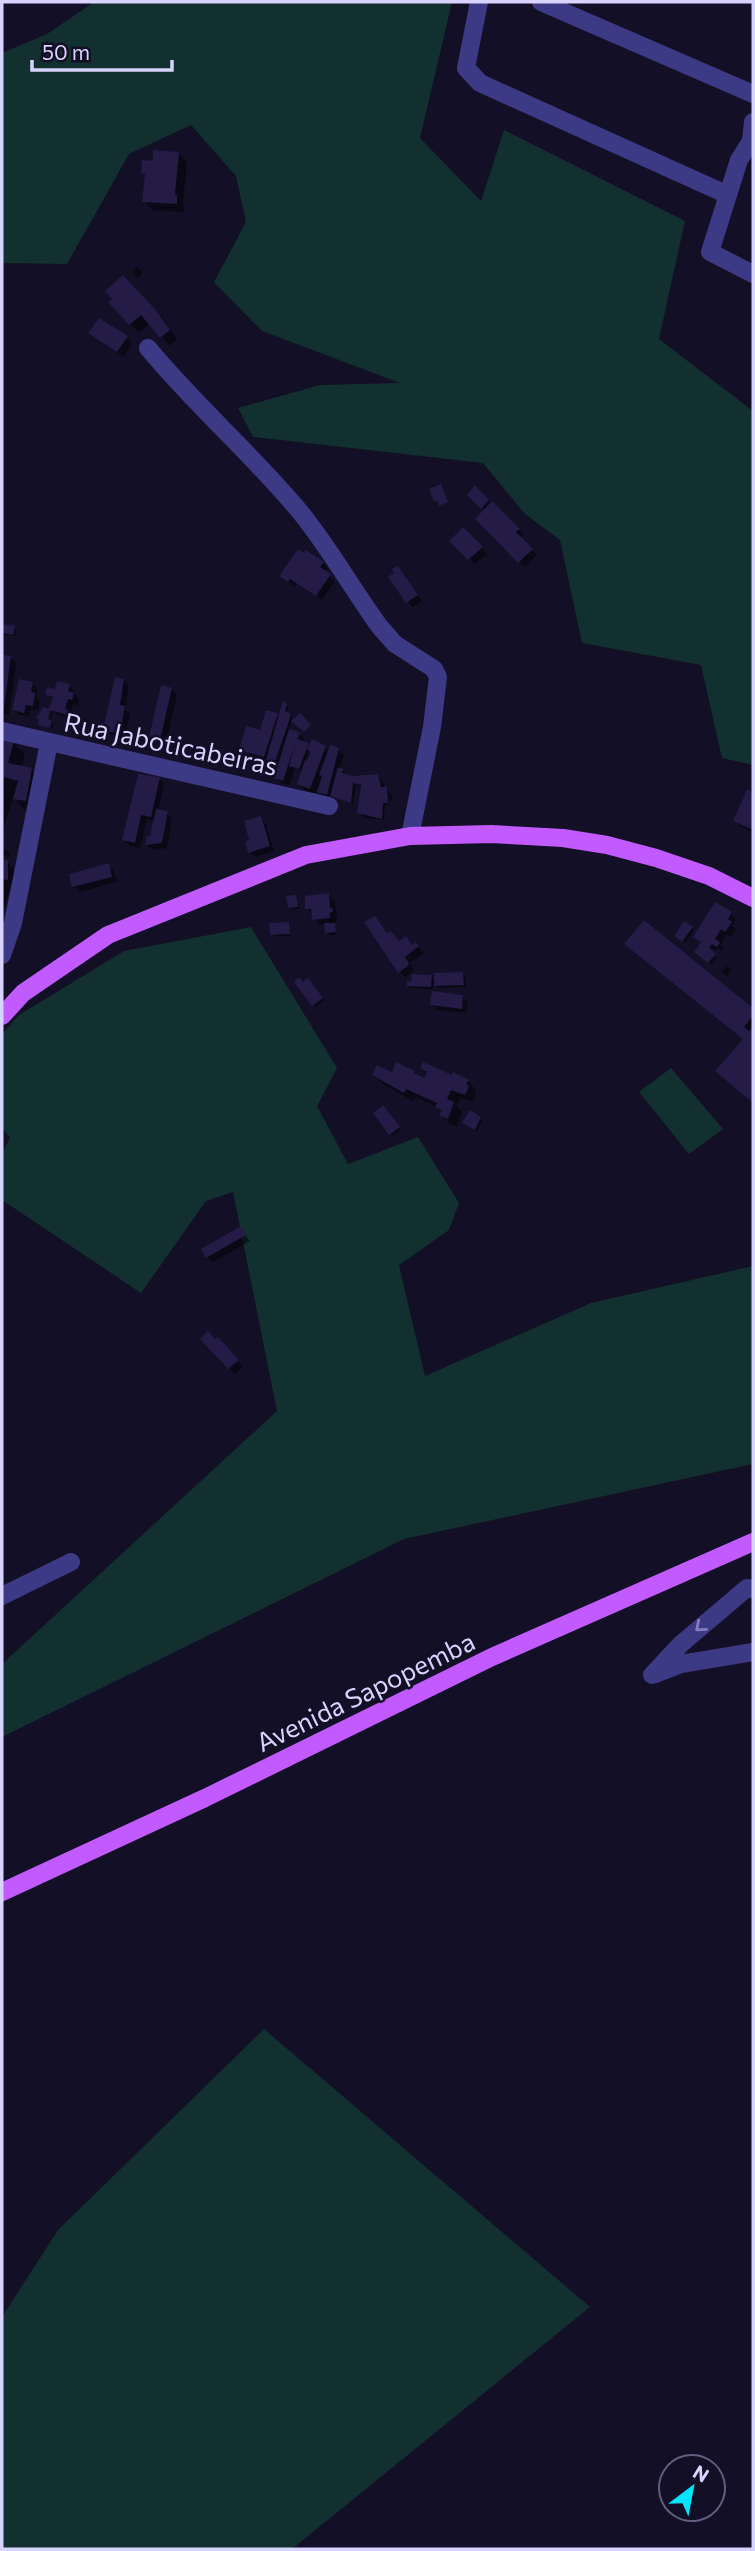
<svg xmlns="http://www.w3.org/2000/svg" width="755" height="2551" font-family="Commissioner,sans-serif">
  <rect width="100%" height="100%" fill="#130f26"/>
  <path fill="#12302f" d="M94,2H452L420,138L481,201L504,130L685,221L659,339L753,411V765L722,758L701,665L582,643L560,540L525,514L483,463L253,437L238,408L320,385L400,383L262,331L214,282L246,222L236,176L191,125L129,154L67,264L2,263V53L47,34Z
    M251,927L337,1068L317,1106L348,1164L418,1137L459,1203L449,1230L399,1265L425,1376L591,1303L753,1266V1464L404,1539L2,1737V1664L277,1411L233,1192L206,1201L141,1293L2,1200V1153L10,1138L2,1128V1034L19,1015L124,951Z
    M671,1068L723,1129L689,1154L639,1092Z
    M264,2029L590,2307L292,2549H2V2317L58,2230Z"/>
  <path fill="#0007" fill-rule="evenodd" d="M178,153L187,162L183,203L185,212L152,210L144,201L146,176L143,173L154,163Z
    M137,267L143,273L138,278L132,272Z
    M132,286L163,319L177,339L170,346L150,323L139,333L111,303Z
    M90,333L127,338L132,343L124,357Z
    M475,487L524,535L521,538L537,555L525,567L478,519L485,511L469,494Z
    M463,530L487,554L475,564L452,541Z
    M323,563L328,569L325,573L335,581L322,600L297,583L294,586L281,576Z
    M398,568L422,601L413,607L407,602L397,573Z
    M2,626L14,627L16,630L15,636L2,635Z
    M2,656L10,657L16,663L9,715L2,714Z
    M124,680L129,686L125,709L130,714L125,738L110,735L105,729Z
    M32,683L38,689L36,696L40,701L38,711L31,709L29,717L20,715L14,710Z
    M69,685L79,700L78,705L73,704L71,714L73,719L57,715L53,711L50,722L54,725L52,729L48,728L53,700L46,694Z
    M172,689L177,695L166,744L156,742L151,736Z
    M284,703L289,708L287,713L292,717L289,731L299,734L304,739L303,743L310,747H325L329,752L338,750L344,755L340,769L345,772L344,775L356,778L378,776L383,782L385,789L392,795V801L388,800L389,805H385L384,820L365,818L359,812L361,789L356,784L353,804L333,797V799L325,797L317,789L315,793L304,790L299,784L303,771L295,768L289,785L281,783L276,777L280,764L260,759L241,749L277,715L280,717ZM309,749L313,752L309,763L305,762Z
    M2,739L14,743L25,754L21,768L31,770L43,782L37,812L26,810L13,797L2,834Z
    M159,779L164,784L158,812L167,813L172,819L167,848L152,850L147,844L151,838L155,821L147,819L140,848L130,846L124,840Z
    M748,791L753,794V832L741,826L735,821Z
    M260,818L266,824L274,851L256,857L250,852L251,841Z
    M2,850L9,851L10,857L2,855Z
    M2,861L7,862L18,873V891L10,889L2,915Z
    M108,865L114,871L117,882L79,892L74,886Z
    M328,895L334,901L337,915L335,925L337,934L329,935L326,924L319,925L307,908Z
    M296,897L299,909L292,910L290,907Z
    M731,914L736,919L732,925L736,929L731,937L727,934L720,945L724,949L723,951L718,948L716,951L705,945L704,947L717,958L711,964L697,952Z
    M644,923L753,1010V1102L726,1080L744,1039Z
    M289,924L291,936H274L272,934Z
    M692,928L694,930L685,943L676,936Z
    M387,935L399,943L413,946L416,944L424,953L409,963L414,970L405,977L400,972Z
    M727,966L732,970L727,976L722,972Z
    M463,974L465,976L466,987L438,988L434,983L433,989L411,988L409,985L432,977L436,981Z
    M310,983L324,1001L315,1007L303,984Z
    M463,997L468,1003L467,1013L438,1010L432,1004Z
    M422,1068L468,1081L476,1090L474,1102L460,1098L456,1106L462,1112L457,1127L450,1124L441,1115L443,1112L438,1107L415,1097L413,1101L383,1084L374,1075L414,1072L425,1081L428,1074Z
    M386,1110L401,1130L393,1136L391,1134Z
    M480,1118L482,1121L477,1131L467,1125Z
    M240,1228L250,1241L213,1262L207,1257Z
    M203,1339L215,1341L218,1339L243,1366L235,1374Z"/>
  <path fill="#241b47" d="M153,150L179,152L175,195H177V204L142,202L145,174H141L142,160L153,161Z
    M123,275L155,309L170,330L160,338L141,315L129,325L108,302L112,299L105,291Z
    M99,318L128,336L117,352L88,333Z
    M441,484L448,502L439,506L437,500L434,502L429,489Z
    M475,485L489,500L481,509L467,495Z
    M492,501L520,529L516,532L533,549L518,563L475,519Z
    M463,527L483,547L468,560L449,541Z
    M298,549L304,553L306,550L324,562L320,567L331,574L316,596L290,579L288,582L279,576Z
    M398,566L418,595L406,603L388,577L394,573L392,569Z
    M2,624L15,626L13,635L2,633Z
    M2,655L11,656L3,714H2Z
    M115,677L124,679L120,705L125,706L120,734L103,730Z
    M19,679L33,682L31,692L35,693L33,706L26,705L24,713L12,710Z
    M57,681L70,684L68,691L74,693L72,700L68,699L65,709L69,710L67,715L50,710L48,719L52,721L50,728L38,725L39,719L36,718L43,707L49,709L53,697L45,695L47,687L55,689Z
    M161,685L172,688L160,740L149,737Z
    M283,700L287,704L285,711L290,713V718L275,762L266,760Z
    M266,710L278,713L264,757L239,750L246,726L260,730Z
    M300,713L311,725L304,732L291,721Z
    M289,729L300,732L298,739L309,743L299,769L289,766L295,744L283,781L274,778Z
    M2,737L14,741L8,763L32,768L26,801L13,799L18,781L4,777L2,783Z
    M312,739L326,746L310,789L297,784L305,760L307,761L311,752L307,749Z
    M330,745L339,748L327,795L317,792L322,776L319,775Z
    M223,755L243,761L241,769L221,764Z
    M338,767L343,769L342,773L353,776L378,774L381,787H387L388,803H383L382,819L357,813L361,785L353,783L351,803L330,796Z
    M138,774L160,777L151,817L141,815L135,843L122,840Z
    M747,789L753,792V830L733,821Z
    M156,809L168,811L162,843L145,845L147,836H150Z
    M261,816L270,846L248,853L245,841L249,840L244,821Z
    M2,859L8,860V880L2,879Z
    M109,863L112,877L72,887L69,874Z
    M329,893L330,908L332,907L333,912H330V918L312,920L311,909H305V896Z
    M296,895L298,907L288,908L286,896Z
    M715,902L732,912L728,919L732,922L725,932L721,929L715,939L720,942L717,947L712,944L709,948L716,954L708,963L694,952L701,942L693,937Z
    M375,916L387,933L391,931L399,941L406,936L412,945L416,942L419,946L405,957L409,963L408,966L398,973L364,922Z
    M644,920L753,1008V1016L744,1027L749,1031L753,1026V1103L715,1071L743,1039L624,944Z
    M684,921L693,927L682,942L674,936Z
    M289,922L290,934L270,935L269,923Z
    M324,923H335L336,932L325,933Z
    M463,972L464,985L434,986V973Z
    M412,974L432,975L431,987L407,986V981H411Z
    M299,977L303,982L308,978L323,998L312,1006L294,982Z
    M432,991L463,995L462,1009L430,1005Z
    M396,1062L415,1071L414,1073L424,1078L427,1072L420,1068L423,1062L452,1075L453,1072L469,1080L466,1084L469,1086L465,1095L451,1090L447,1099L454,1102L448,1119L439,1115L442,1110L435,1107L437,1103L406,1089L404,1093L372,1075L377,1065L392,1072Z
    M383,1105L400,1127L389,1135L373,1113Z
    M470,1110L481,1117L475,1130L462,1123Z
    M241,1226L246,1235L206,1258L201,1249Z
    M208,1331L215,1339L218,1337L239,1360L228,1369L200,1339Z"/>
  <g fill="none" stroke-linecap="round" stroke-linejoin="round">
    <path stroke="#3d3a85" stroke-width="18" d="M479,2L466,68L480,83L728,195
      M541,2L753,94
      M751,141L753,122
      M753,141H751L739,160L710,252L753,274
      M148,348C196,406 253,455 301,513C330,549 353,590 380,627L395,644L434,669L438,677L432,727L410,836
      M2,731L329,806
      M2,955L13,923L49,743
      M2,1596L71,1562
      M655,1674L681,1664L753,1652
      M652,1675L681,1644L747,1588L753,1589"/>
    <path stroke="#c25bff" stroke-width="18" d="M2,1016L23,993L108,935L306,855L410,836L491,834L563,838L607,845L656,858L709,876L753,898
      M2,1892L205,1798L492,1657L753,1542"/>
  </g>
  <defs><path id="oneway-chevron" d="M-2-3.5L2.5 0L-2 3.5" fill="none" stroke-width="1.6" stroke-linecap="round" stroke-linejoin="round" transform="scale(1.75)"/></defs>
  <use stroke="#837fbc" href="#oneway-chevron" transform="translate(700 1627) rotate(140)"/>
  <g text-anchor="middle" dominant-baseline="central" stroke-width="5" stroke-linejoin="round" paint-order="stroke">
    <g font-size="26" fill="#d9d4ff" stroke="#130f26">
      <text transform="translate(171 743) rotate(12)">Rua Jaboticabeiras</text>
      <text transform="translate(365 1691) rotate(-26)">Avenida Sapopemba</text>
    </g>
  </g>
  <rect width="755" height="2551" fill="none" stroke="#d9d4ff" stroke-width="7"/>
  <g transform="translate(692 2488) rotate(32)"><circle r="33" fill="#130f26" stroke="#625e7d" stroke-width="2"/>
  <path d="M0-5L12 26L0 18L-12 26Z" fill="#00e5ff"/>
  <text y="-10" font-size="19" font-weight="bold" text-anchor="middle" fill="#d9d4ff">N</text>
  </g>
  <path d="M32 60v10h140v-10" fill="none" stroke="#d9d4ff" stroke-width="3.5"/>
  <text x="42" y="60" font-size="21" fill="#d9d4ff" stroke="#130f26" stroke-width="5" paint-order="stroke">50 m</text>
</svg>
